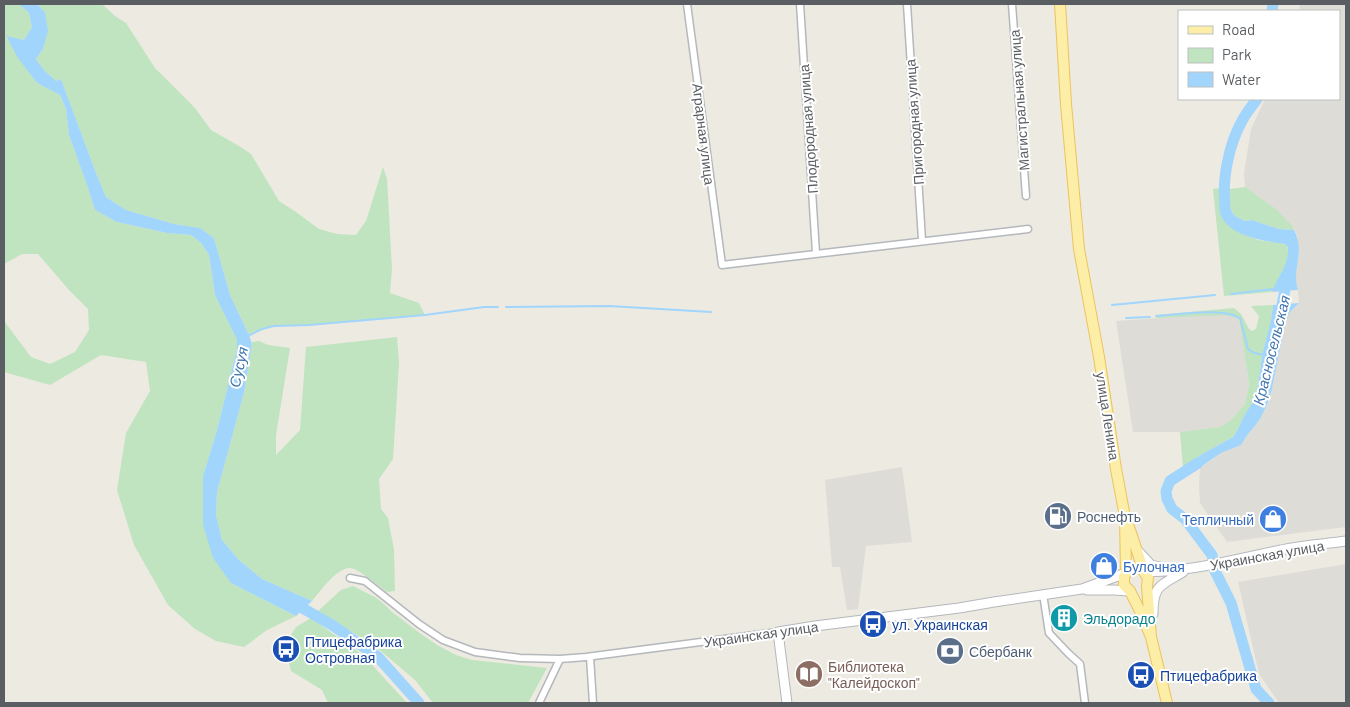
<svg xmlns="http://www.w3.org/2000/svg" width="1350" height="707" font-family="Barlow,sans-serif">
  <rect width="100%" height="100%" fill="#edeae2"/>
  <path fill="#dedcd6" d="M1299,4H1346V527L1227,542L1200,503L1199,486L1200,468L1221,453L1241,445L1248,434L1254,427L1260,419L1267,406L1272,389L1285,324L1290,312L1299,303L1298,290L1295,283L1299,253L1297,235L1293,227L1245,187L1244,173L1251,129L1265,99H1339V11H1300Z
    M1202,315H1226L1239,319L1248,376L1249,386L1245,404L1231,420L1220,427L1180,432H1133L1116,321Z
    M902,467L912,542L866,546L858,609L847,610L840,567H832L825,480Z
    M1346,564V703H1279L1259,674L1238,582Z"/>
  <path fill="#bfe4bf" d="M4,4H19L29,13L32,27L24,40L6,37L37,83L60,95L66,109L69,135L88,188L95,210L117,222L167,233L191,235L201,243L209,255L215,295L237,340V349L217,430L203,476L231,583L296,616L267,630L244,647L216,641L195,629L168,605L134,545L117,490L126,433L150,391L146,362L101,355L50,385L4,372V321L31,357L50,364L75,352L89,330L88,309L69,290L38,254H22L4,264Z
    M37,4H102L115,16L126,23L155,68L195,108L211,130L244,149L251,154L279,201L296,212L319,229L337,234L356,235L366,221L383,167L387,179L392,269L390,293L419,303L425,315L309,325L274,326L262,329L249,335L230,295L214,238L200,228L174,224L126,210L106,197L96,173L61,79L56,81L44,70L36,59L43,49L45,12Z
    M1245,187L1277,210L1293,227L1294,230L1279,229L1252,220L1245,221L1237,217L1233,214L1230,207V189Z
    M1220,188L1219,207L1242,234L1258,240L1285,244C1296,256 1277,280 1272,292L1224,296L1213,189Z
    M1273,305L1271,320L1263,351L1257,390L1252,403L1244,416L1237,431L1233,437L1204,453L1183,467L1180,432L1220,427L1231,420L1245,404L1249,386L1248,376L1239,319L1226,315L1156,318V315L1234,308L1241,314L1249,329L1252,331L1256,329L1259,316L1251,306Z
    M397,337L399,363L393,459L379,479L381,509L388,518L394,550L395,591L387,592C379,586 359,569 350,568C336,568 320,592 312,601L262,579L239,560L222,540L216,515L217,492L244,393L252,344V342L259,341L268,345L290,348L276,435V455L300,430L306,347Z
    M353,586L375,597L384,604L392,612L421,634L437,645L456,655L472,660L547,668L528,703H433L415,680L376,647L318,611L341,590Z
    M311,618L363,655L407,703H328L322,690L291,671L285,645L296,627Z"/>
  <path fill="#a2d5fc" d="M19,4H37L45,12L48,31L43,49L36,59L44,70L56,81L61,79L96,173L106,197L126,210L174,224L200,228L214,238L230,295L249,335L252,344L244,393L217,492L216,515L222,540L239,560L262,579L312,601L296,616L231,583L213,558L203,525V476L217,430L237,349V340L215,295L209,255L201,243L191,235L167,233L117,222L95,210L88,188L69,135L66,109L60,95L37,83L18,58L6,36L24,40L32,27L29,13Z
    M1220,188L1230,189V207L1233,214L1237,217L1245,221L1252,220L1279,229L1294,230C1306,252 1291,270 1298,290L1272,292C1278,275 1289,266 1288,248L1285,244C1265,241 1231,237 1221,216C1218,208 1219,197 1220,188Z
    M1299,303L1290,312L1285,324L1272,389L1267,405L1260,419L1254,427L1248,434L1241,445L1221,453L1189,475L1183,467L1204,453L1233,437L1237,431L1244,416L1252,403L1257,390L1263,351L1271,320L1273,305Z"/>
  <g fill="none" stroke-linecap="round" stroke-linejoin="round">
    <path stroke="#a2d5fc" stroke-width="2" d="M1231,294L1273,289
      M1112,305L1215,295
      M506,307L609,306L711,312
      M1156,316C1178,315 1222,307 1240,318L1248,349C1253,354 1259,354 1265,355
      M1126,318L1150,317
      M248,336L262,329L274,326L309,325L425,315L484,307H498"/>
    <path stroke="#a2d5fc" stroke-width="11" d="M1272,11L1273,4
      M1225,204C1222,179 1229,144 1242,121C1246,113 1252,106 1257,99
      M1279,318L1281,311L1287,278
      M1198,463L1170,481L1166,491L1167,499L1172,509L1185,519L1212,555L1215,571L1231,603L1256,689L1269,703
      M292,602L332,625L378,657L419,703"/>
    <defs>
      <path id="minor" d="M687,4L722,265L1028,229
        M800,4L816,253
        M907,4L922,240
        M1012,4L1026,196
        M350,578L365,581L419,624L443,640L475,652L520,658L560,659L586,657L778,632
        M1043,594L1049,633L1068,653L1080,664L1085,703
        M590,657L593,703
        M539,703L560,659"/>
      <path id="tertiary" d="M1087,590H1113L1130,591
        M787,703L778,632L815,626L959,608L994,602L1082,589L1126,573"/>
      <path id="secondary" d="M1139,552L1151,565L1164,568
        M1144,572C1191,572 1236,559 1281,550C1302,545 1325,544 1346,541
        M1153,614C1153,585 1160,586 1183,572"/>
      <path id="primary" d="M1060,4L1066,104L1079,249L1099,357L1116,469L1125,517L1126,573L1124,577V585L1130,591L1139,609L1151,637
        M1129,527L1144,572L1148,578L1147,586L1151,637L1167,703"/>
    </defs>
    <use href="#minor" stroke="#b4b8bc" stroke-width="9"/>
    <use href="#tertiary" stroke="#b4b8bc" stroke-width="11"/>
    <use href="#secondary" stroke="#b5b9be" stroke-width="11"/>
    <use href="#primary" stroke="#edc35b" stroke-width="12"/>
    <use href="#minor" stroke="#fff" stroke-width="6"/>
    <use href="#tertiary" stroke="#fff" stroke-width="9"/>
    <use href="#secondary" stroke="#fff" stroke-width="9"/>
    <use href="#primary" stroke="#fceea7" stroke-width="10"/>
  </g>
  <defs>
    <symbol id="fuel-disc" viewBox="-11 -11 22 22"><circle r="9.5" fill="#5c6f8a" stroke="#fff"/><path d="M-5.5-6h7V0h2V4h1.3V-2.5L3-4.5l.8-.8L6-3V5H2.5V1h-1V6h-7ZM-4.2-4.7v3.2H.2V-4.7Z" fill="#fff"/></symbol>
    <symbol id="shop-disc" viewBox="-11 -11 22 22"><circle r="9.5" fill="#3f7fe0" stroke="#fff"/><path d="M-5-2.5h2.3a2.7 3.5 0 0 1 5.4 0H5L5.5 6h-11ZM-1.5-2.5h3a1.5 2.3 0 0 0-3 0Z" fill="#fff"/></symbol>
    <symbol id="building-disc" viewBox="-11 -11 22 22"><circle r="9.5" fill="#0f9aa8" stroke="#fff"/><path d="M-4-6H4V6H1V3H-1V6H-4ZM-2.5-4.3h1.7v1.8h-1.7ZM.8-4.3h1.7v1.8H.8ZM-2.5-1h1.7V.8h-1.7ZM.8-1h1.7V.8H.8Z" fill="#fff"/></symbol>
    <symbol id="bus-disc" viewBox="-11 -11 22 22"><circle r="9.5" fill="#1a4fb4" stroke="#fff"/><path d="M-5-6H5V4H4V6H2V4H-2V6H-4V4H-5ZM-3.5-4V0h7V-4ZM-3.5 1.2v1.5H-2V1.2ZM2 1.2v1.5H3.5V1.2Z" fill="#fff"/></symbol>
    <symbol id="bank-disc" viewBox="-11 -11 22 22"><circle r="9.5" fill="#5c6f8a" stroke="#fff"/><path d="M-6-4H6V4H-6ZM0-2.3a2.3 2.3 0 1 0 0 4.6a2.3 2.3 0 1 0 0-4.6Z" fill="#fff"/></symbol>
    <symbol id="library-disc" viewBox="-11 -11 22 22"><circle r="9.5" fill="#8d6e63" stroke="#fff"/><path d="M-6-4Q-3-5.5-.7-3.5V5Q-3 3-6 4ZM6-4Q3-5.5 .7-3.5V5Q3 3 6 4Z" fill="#fff"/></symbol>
  </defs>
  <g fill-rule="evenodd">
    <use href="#fuel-disc" x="1042" y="500" width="32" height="32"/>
    <use href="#shop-disc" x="1257" y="503" width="32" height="32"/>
    <use href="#shop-disc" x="1088" y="550" width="32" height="32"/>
    <use href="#building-disc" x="1048" y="602" width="32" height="32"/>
    <use href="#bus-disc" x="857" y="608" width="32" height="32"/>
    <use href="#bus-disc" x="270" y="633" width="32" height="32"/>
    <use href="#bank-disc" x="934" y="635" width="32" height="32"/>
    <use href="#library-disc" x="793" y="658" width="32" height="32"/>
    <use href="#bus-disc" x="1125" y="659" width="32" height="32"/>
  </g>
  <g text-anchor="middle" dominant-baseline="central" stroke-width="4" stroke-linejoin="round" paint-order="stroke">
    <g font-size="14" fill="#5a5e62" stroke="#fff">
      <text transform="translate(1019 100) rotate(-94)">Магистральная улица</text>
      <text transform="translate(914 122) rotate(-94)">Пригородная улица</text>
      <text transform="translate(808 129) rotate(-94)">Плодородная улица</text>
      <text transform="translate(704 134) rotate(83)">Аграрная улица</text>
      <text transform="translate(1108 416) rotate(81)">улица Ленина</text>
      <text transform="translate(1267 555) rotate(-10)">Украинская улица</text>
      <text transform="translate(761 634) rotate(-8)">Украинская улица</text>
    </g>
    <g font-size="14" fill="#4e5e75" stroke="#fff" text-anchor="start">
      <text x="1077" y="516">Роснефть</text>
      <text x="969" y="651">Сбербанк</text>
    </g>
    <g font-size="14" fill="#366cbe" stroke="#fff" text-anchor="end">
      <text x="1254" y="519">Тепличный</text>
      <text x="1123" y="566" text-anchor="start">Булочная</text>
    </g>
    <g font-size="14" fill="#0d838f" stroke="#fff" text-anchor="start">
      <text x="1083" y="618">Эльдорадо</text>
    </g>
    <g font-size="14" fill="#164399" stroke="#fff" text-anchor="start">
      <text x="892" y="624">ул. Украинская</text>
      <text x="305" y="641">Птицефабрика<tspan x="305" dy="16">Островная</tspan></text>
      <text x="1160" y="675">Птицефабрика</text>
    </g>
    <g font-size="14" fill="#785e54" stroke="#fff" text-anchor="start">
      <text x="828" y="666">Библиотека<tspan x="828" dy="16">"Калейдоскоп"</tspan></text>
    </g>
    <g font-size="15" font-style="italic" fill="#4176ae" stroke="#fff">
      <text transform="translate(1271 350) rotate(-76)">Красносельская</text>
      <text transform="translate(238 367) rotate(-78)">Сусуя</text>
    </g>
  </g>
  <rect width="1350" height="707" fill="none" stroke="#5a5e62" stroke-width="10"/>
  <rect x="1178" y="10" width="162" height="90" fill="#ffffff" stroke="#bdbfc0"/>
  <rect x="1188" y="26" width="25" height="8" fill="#fceea7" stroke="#bdbfc0"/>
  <text x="1222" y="35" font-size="15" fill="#5a5e62">Road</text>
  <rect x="1188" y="48" width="25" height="15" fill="#bfe4bf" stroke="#bdbfc0"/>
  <text x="1222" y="60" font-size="15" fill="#5a5e62">Park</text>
  <rect x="1188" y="72" width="25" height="15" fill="#a2d5fc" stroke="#bdbfc0"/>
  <text x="1222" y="85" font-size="15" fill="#5a5e62">Water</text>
</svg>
